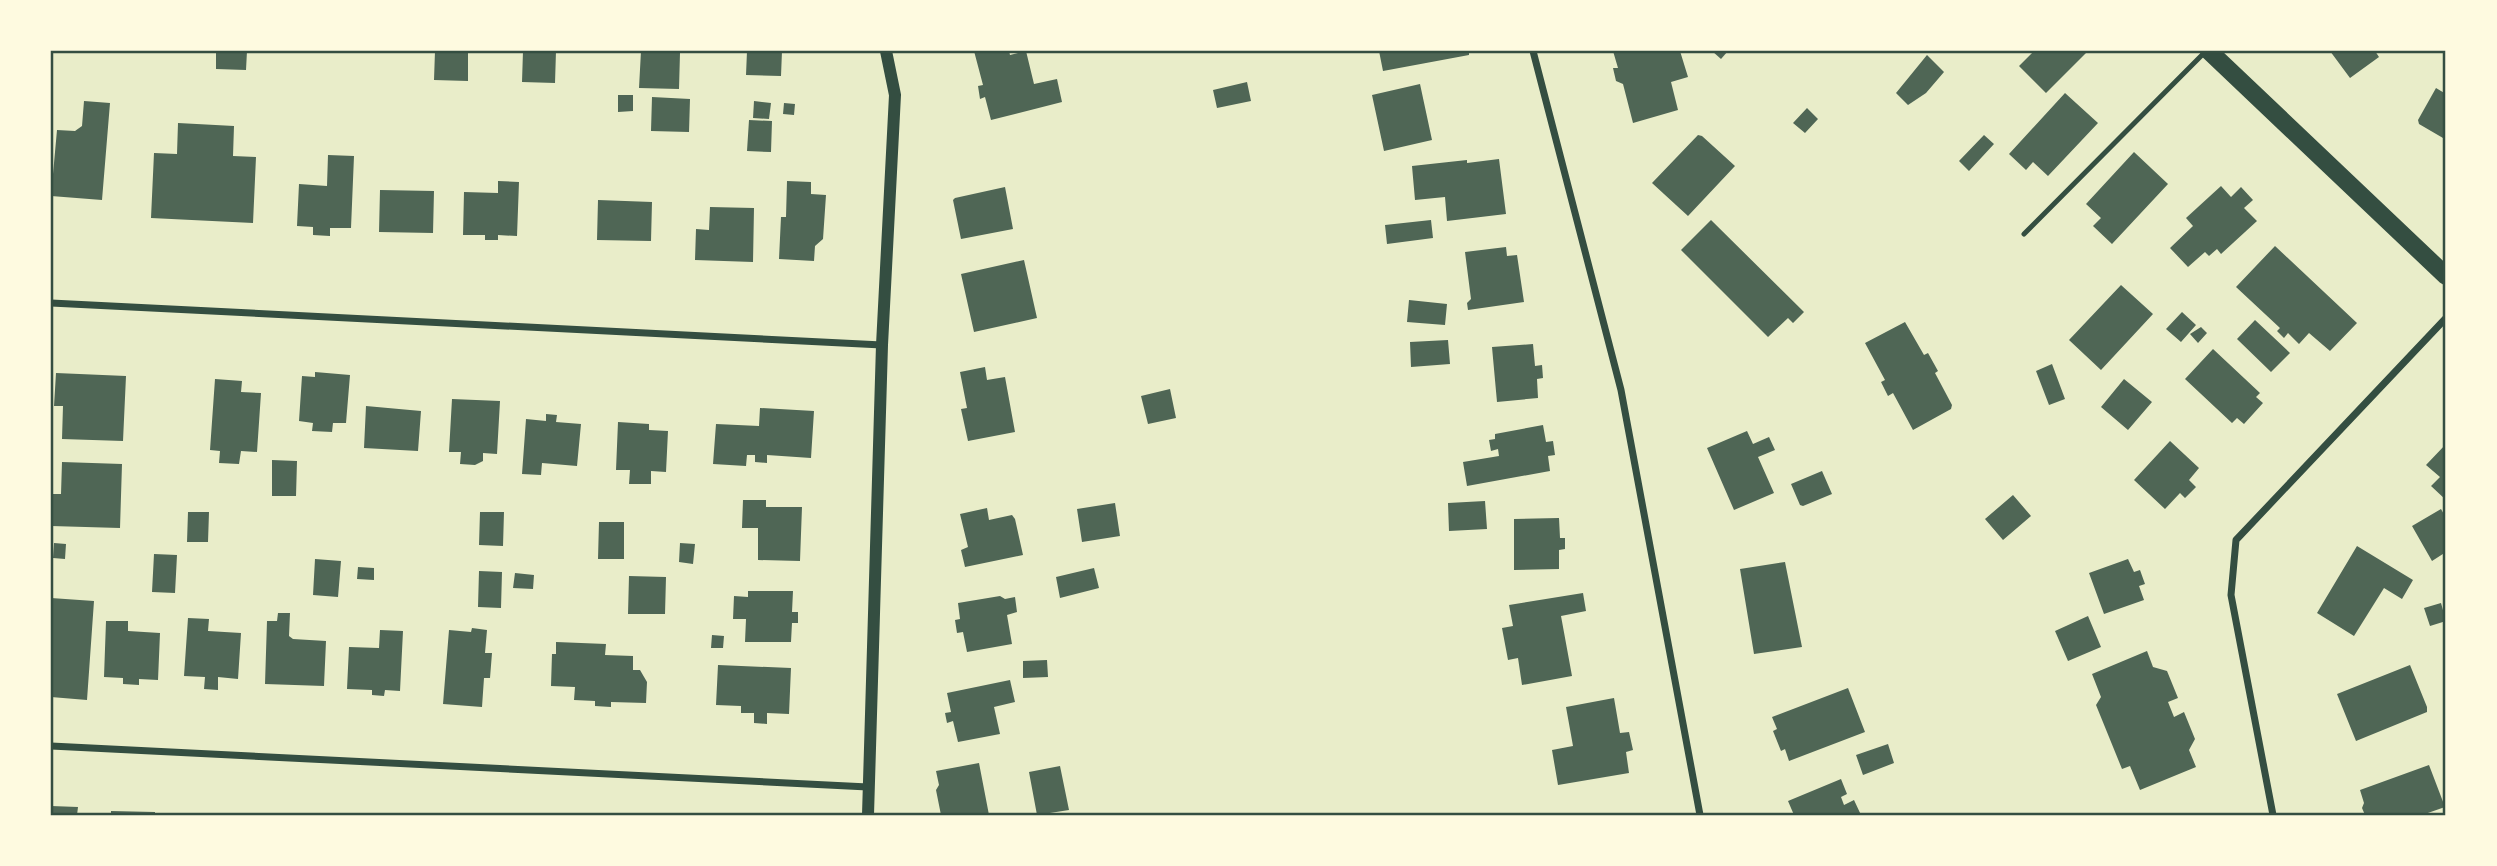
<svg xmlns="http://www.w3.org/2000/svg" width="2497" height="866" font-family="Figtree,sans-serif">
  <rect width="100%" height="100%" fill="#e9edc9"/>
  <path fill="#4f6655" d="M216,51H247L246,70L216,69Z
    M435,51H468V81L434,80Z
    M523,51H556L555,83L522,82Z
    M641,51L680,53L679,89L639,88Z
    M747,51H782L781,76L746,75Z
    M974,51H1009L1010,55L1026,51L1034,84L1057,79L1062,102L991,120L985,97L980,99L978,86L983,85Z
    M1379,51H1469V55L1383,71Z
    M1613,51H1680L1688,77L1671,82L1678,110L1633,123L1623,84L1616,81L1613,68H1618Z
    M1712,51H1728L1721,59Z
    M2034,51H2088L2046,93L2019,66Z
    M2330,51H2375L2379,57L2350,78Z
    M1927,55L1944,72L1926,93L1908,105L1896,93Z
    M1247,82L1251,101L1217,108L1213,90Z
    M1420,84L1432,140L1384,151L1372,95Z
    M2436,88L2446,94V133L2443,138L2419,124L2418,120Z
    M2065,93L2098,123L2048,176L2033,162L2026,170L2009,154Z
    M618,95H633V111L618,112Z
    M652,97L690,99L689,132L651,131Z
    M84,101L110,103L102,200L51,196L57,130L75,131L82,126Z
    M754,101L771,103L769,119L753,118Z
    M784,103L795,104L794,115L783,114Z
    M1807,108L1818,119L1805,133L1793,123Z
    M749,120L772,121L771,152L747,151Z
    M178,123L234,126L233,156L256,157L253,223L151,218L154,153L177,154Z
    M1698,135L1702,136L1735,166L1688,216L1652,183Z
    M1984,135L1994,144L1969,171L1959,161Z
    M2134,152L2168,184L2112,244L2093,226L2101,218L2086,204Z
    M328,155L354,156L351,228H330V236L313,235V227L297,226L299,184L327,186Z
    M1499,159L1506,214L1447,221L1445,197L1415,200L1412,166L1467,160V163Z
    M498,181L519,182L517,236L498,235V240H485V235H463L464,192L498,193Z
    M787,181L811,182V194L826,195L823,239L815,246L814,261L779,259L781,217H786Z
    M2221,186L2231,197L2241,187L2253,200L2244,208L2257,221L2221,254L2217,249L2209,256L2205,252L2188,267L2170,248L2193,226L2186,218Z
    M1005,187L1013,229L961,239L953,200L955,198Z
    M380,190L434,191L433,233L379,232Z
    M598,200L652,202L651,241L597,240Z
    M710,207L754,208L753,262L695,260L696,229L709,230Z
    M1431,220L1433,238L1387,244L1385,225Z
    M1711,220L1804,312L1793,323L1788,318L1768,337L1681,250Z
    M2275,246L2357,323L2330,351L2309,333L2299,344L2288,333L2284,338L2277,331L2280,328L2236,287Z
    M1506,247L1507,256L1517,255L1524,302L1468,310L1467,303L1471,299L1465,252Z
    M1024,260L1037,318L974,332L961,274Z
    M2121,285L2153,314L2101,370L2069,340Z
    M1409,300L1447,304L1445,325L1407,322Z
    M2182,312L2196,325L2181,342L2166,329Z
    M2255,320L2290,353L2271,372L2237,339Z
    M1905,322L1924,355L1928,353L1938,371L1935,373L1952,405L1951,409L1913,430L1893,393L1888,396L1881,382L1885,380L1865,343Z
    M2201,327L2207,333L2198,343L2190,334Z
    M1448,340L1450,364L1411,367L1410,342Z
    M1533,344L1535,366L1542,365L1543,378L1537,379L1538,398L1497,402L1492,347Z
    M2213,349L2260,393L2256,397L2263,403L2244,424L2237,418L2232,423L2185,379Z
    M2052,364L2065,399L2049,405L2036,371Z
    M985,367L987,380L1005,377L1015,432L968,441L961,409L967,408L960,372Z
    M315,372L350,375L346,423H333L332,432L312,431L313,423L299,421L302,376L315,377Z
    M56,373L126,376L123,441L62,439L63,406H54Z
    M215,379L242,381L241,392L261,393L257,452L241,451L239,464L219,463L220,451L210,450Z
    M2124,379L2152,402L2128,430L2101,407Z
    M1170,389L1176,418L1148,424L1141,396Z
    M452,399L500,401L497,454L483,453V461L475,465L460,464L461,452H449Z
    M366,406L421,411L418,451L364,448Z
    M760,408L814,411L811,458L767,455V463L755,462V455H747L746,466L713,464L716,424L759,426Z
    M546,414L557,415L556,422L581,424L577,466L542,463L541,475L522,474L526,419L546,421Z
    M618,422L649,424V430L668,431L666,472L651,471V484H629L630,470H616Z
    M1543,425L1546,442L1553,441L1555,455L1548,456L1550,471L1467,486L1463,462L1499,456L1498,449L1491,451L1489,440L1495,439V434Z
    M1747,431L1753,444L1769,437L1775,450L1758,457L1774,493L1734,510L1707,448Z
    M2170,441L2199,468L2189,480L2196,487L2185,498L2180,493L2165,509L2134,480Z
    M2446,444V500L2431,486L2440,477L2426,465Z
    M272,460L297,461L296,496H272Z
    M62,462L122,464L120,528L51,526V494H61Z
    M1822,471L1832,494L1803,506L1800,505L1791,484Z
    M2013,495L2031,516L2003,540L1985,519Z
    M743,500H766V507H802L800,561L758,560V528H742Z
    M1485,501L1487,529L1449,531L1448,503Z
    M1115,503L1120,536L1082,542L1077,509Z
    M987,508L989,520L1012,515L1015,519L1023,555L965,567L961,550L968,547L960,514Z
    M2441,509L2446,518V552L2432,561L2412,526Z
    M188,512H209L208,542H187Z
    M480,512H504L503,546L479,545Z
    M1559,518L1560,538H1565V549L1559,550V569L1514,570V519Z
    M599,522H624V559H598Z
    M54,543L66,544L65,559L53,558Z
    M680,543L695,544L693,564L679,562Z
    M2357,546L2413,580L2402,599L2384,588L2354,636L2317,613Z
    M154,554L177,555L175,593L152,592Z
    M315,559L341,561L338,597L313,595Z
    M2128,559L2134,572L2140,570L2145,584L2139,586L2144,600L2104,614L2089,573Z
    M1785,562L1802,647L1754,654L1740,569Z
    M358,567L374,568V580L357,579Z
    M1094,568L1099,588L1060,598L1056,577Z
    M479,571L502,572L501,608L478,607Z
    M515,573L534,575L533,589L513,588Z
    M629,576L666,577L665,614H628Z
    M748,591H793L792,612H798V623H792L791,642H745L746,619H733L734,596L748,597Z
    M1583,593L1586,611L1561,616L1572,676L1522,685L1518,658L1508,660L1502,628L1513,626L1509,605Z
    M1000,596L1005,599L1015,597L1017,612L1007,615L1012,644L967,652L963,632L957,633L955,620L960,619L958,603Z
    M51,598L94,601L87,700L51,697Z
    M2441,603L2446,621L2430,626L2424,608Z
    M278,613H290L289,636L293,639L326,641L324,686L265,684L267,621H277Z
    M2088,616L2101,647L2068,661L2055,631Z
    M188,618L209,619L208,631L241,633L238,679L218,677V690L204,689L205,677L184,676Z
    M106,621H128V631L160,633L158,680L139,679V685L123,684V678L104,677Z
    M472,628L487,630L485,653H492L490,678H484L482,707L443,704L449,630L471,632Z
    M380,630L403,631L400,691L385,690L384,696L372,695V690L347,689L349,647L379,648Z
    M712,635L724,636L723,648H711Z
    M556,642L606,644L605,655L633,656V670H640L647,682L646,703L611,702V707L595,706V701L574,700L575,687L551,686L552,654H556Z
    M2147,651L2153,667L2167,671L2178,698L2168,702L2174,717L2184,712L2195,739L2189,750L2196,767L2140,790L2130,766L2122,769L2096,705L2101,697L2092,674Z
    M1047,660L1048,677L1023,678V661Z
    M718,665L791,668L789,714L767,713V724L754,723V713H741V706L716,705Z
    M2410,665L2427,707V712L2356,741L2337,694Z
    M1010,680L1015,702L994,707L1000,734L958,742L953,721L947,723L945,713L951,712L947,693Z
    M1848,688L1865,732L1789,761L1785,749L1781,751L1773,731L1777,729L1772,717Z
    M1614,698L1620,733L1629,732L1633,750L1626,752L1629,773L1558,785L1552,750L1573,746L1566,707Z
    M1888,744L1894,763L1863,775L1856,755Z
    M979,763L989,815H941L936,790L939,785L936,771Z
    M2429,765L2445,807L2422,815H2365L2362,808L2364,803L2360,790Z
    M1060,766L1069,810L1037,815L1029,772Z
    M1841,779L1847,794L1841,797L1844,805L1854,800L1861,815H1794L1788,801Z
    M51,806L78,807L77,815H51Z
    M111,811L155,812V815H111Z"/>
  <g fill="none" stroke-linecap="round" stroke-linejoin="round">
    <path stroke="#344e41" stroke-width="5" d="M2024,234L2206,51"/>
    <path stroke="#344e41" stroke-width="7" d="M1533,51L1621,390L1700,815
      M51,303L882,345
      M51,746L868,787
      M2273,815L2231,595L2236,540L2446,318"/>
    <path stroke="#344e41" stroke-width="12" d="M868,815L882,345L895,95L886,51"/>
    <path stroke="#344e41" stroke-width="18" d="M2209,51L2446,276"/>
  </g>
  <rect width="2497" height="866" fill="none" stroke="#fefae0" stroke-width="105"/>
  <rect x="52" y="52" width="2392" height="762" fill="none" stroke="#344e41" stroke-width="2.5"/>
</svg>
